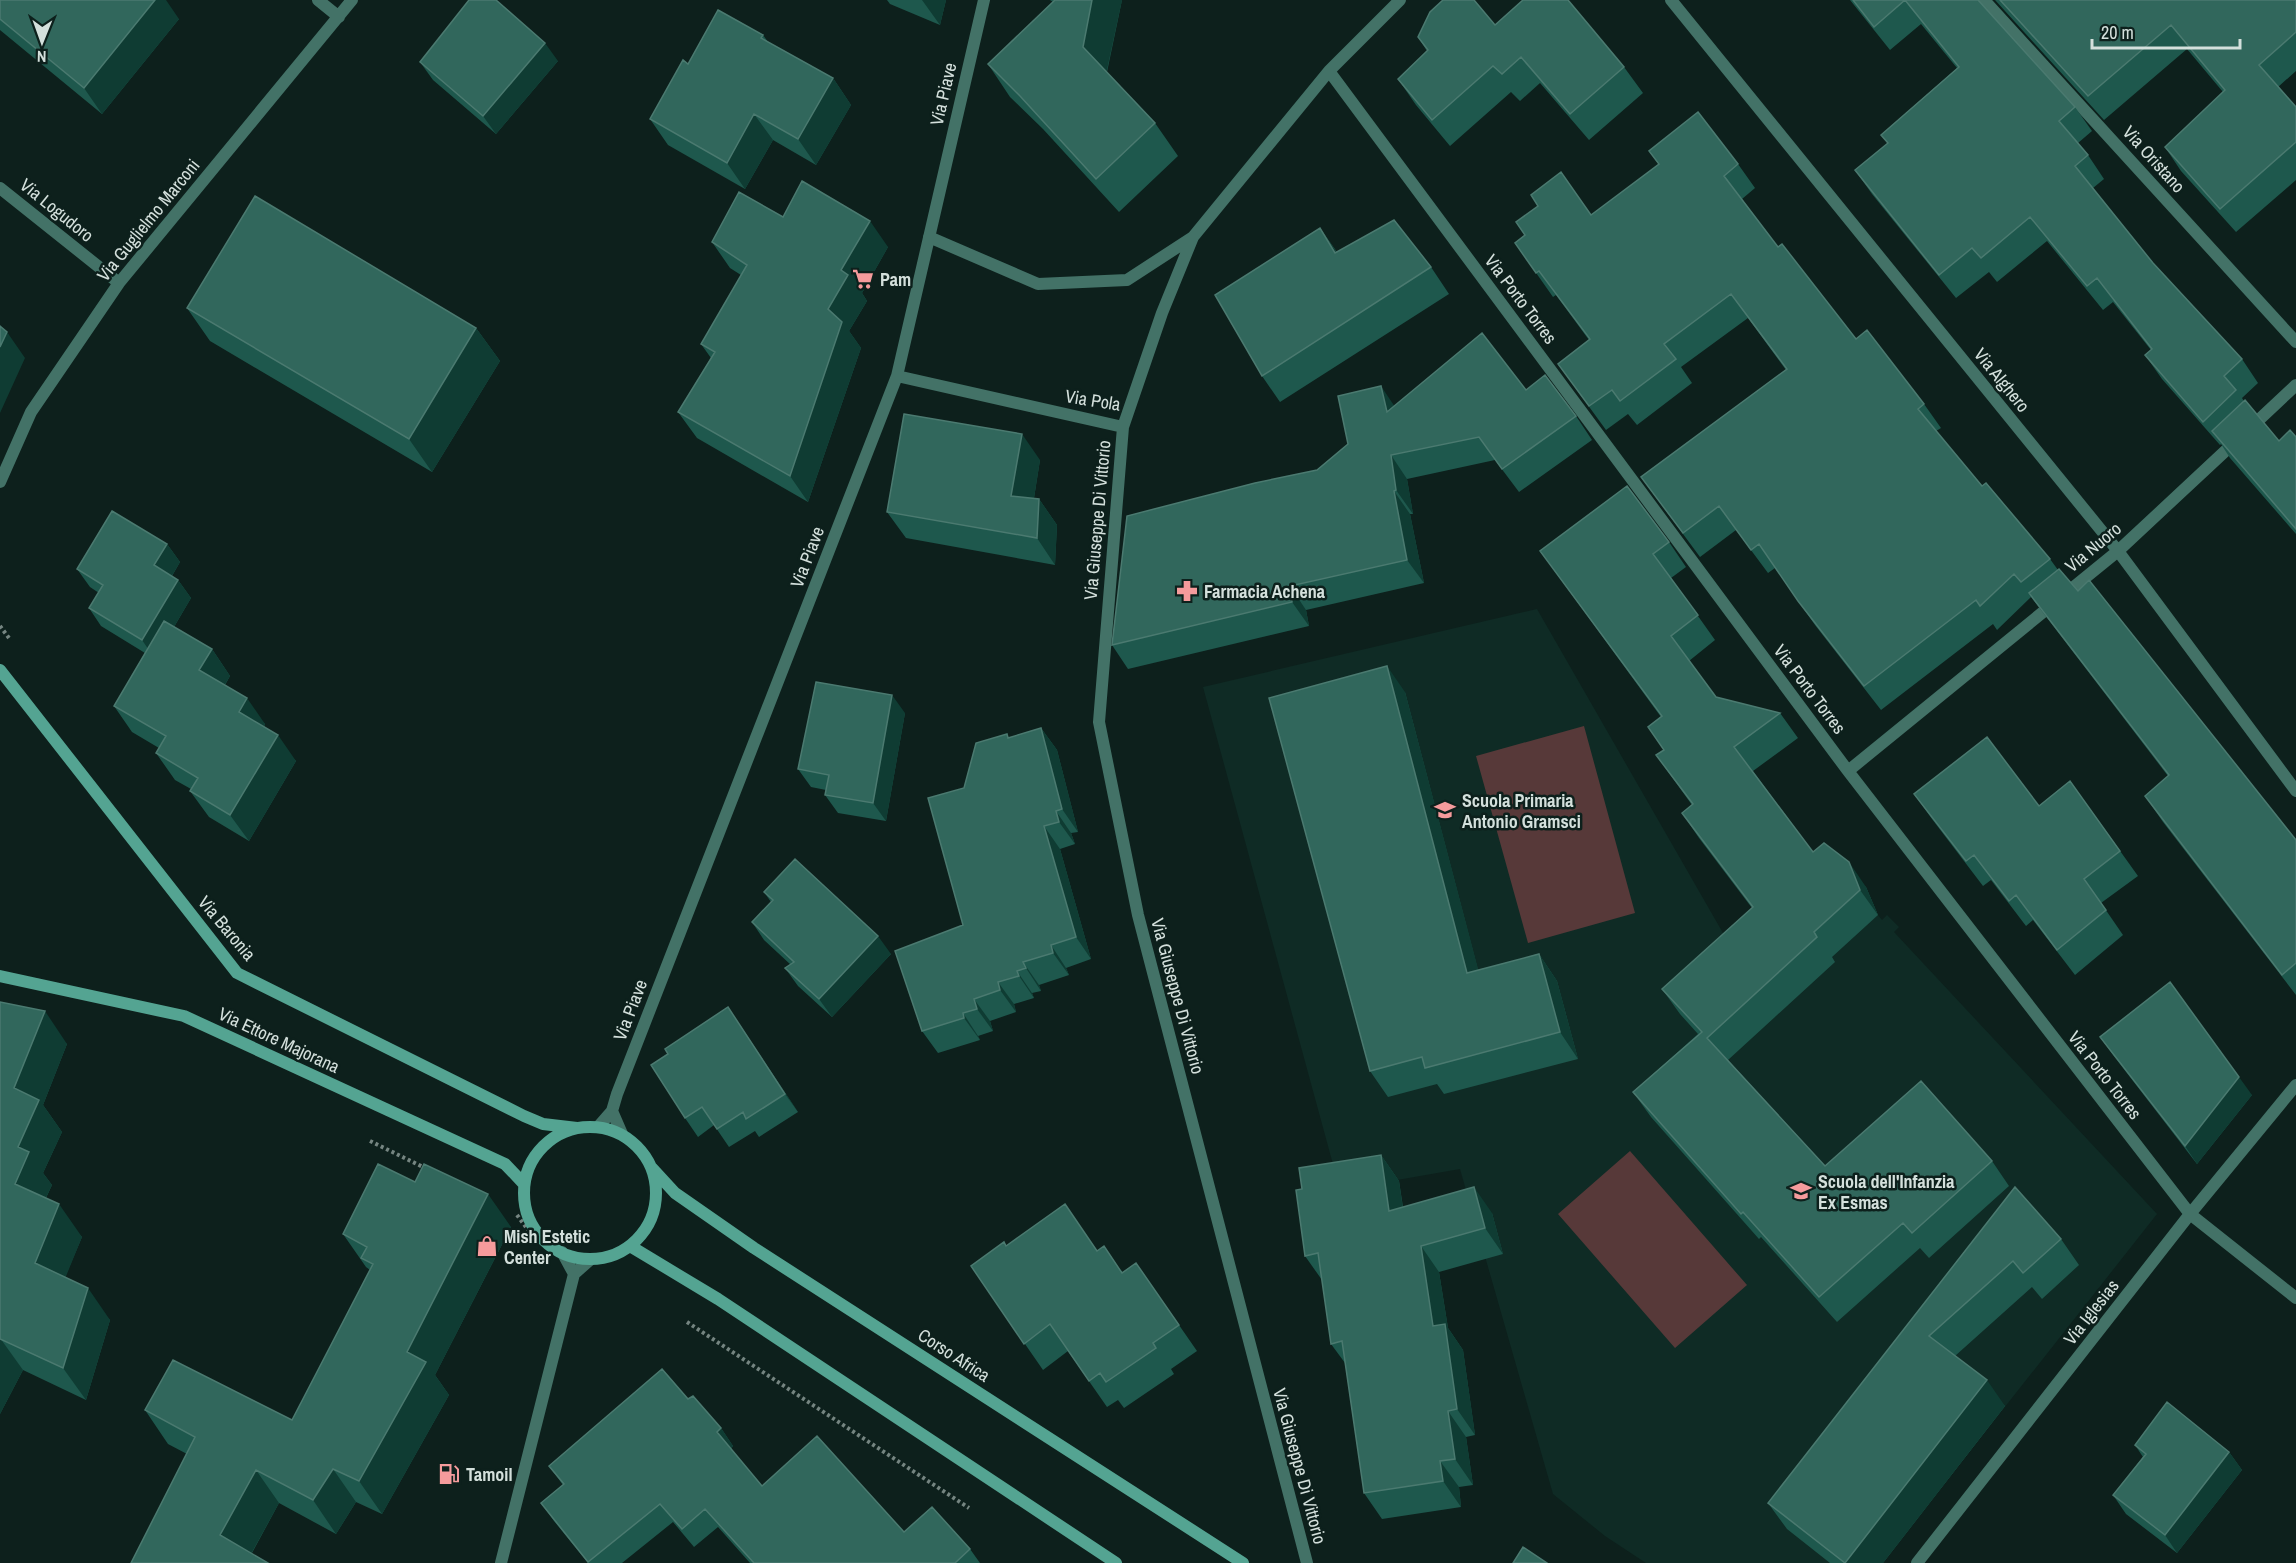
<svg xmlns="http://www.w3.org/2000/svg" width="2296" height="1563" font-family="'Archivo Narrow',sans-serif">
  <rect width="100%" height="100%" fill="#0d201c"/>
  <path fill="#0f2b25" d="M1537,609L1723,933L1823,846L1866,887L1878,915L1882,920L1887,915L1899,927L1894,932L2157,1214L1882,1563H1646L1605,1536L1553,1494L1460,1169L1340,1190L1203,687Z"/>
  <path fill="#573939" d="M1584,726L1635,913L1528,943L1476,756Z
    M1630,1151L1747,1285L1675,1348L1558,1214Z"/>
  <g fill="none" stroke-linecap="round" stroke-linejoin="round">
    <path stroke="#758581" stroke-width="4" stroke-dasharray="3 3" stroke-linecap="butt" d="M0,626L9,638
      M370,1141L425,1168
      M517,1215L534,1238
      M687,1322L969,1508"/>
    <path stroke="#437267" stroke-width="12" d="M318,0L339,17
      M1671,0L2118,551L2296,791
      M1984,0L2296,342
      M1329,71L1848,771L2190,1214L2296,1298
      M0,188L119,283
      M929,237L1038,284L1127,280L1193,237
      M897,376L1123,427
      M2248,430L2296,385
      M0,482L31,412L119,283L352,0
      M1848,771L2118,551L2236,441
      M612,1111L622,1134
      M598,1127L612,1111L617,1094L897,376L984,0
      M562,1252L574,1274
      M501,1563L574,1274L591,1259
      M1307,1563L1138,915L1099,722L1123,427L1162,313L1193,237L1329,71L1400,0
      M1917,1563L2190,1214L2296,1085"/>
    <path stroke="#54a492" stroke-width="12" d="M0,670L237,973L524,1116L543,1124L577,1128
      M0,976L184,1016L505,1164L524,1184
      M524 1193a66 66 0 1 1 132 0a66 66 0 1 1-132 0Z
      M652,1168L675,1193L754,1248L1243,1563
      M630,1246L718,1299L1116,1563"/>
  </g>
  <path fill="#1e584d" d="M0,0L179,19L102,114L0,30Z
    M887,0H946L940,25L890,4Z
    M1050,0H1122L1107,72L1155,123L1178,156L1119,212L1043,129L1010,97L988,64L1053,2Z
    M1850,0H1978L2075,107L2092,131L2078,143L2088,155L2104,179L2093,188L2153,263L2242,359L2258,383L2242,398L2244,401L2279,441L2296,437V534L2230,458L2221,444L2220,445L2162,379L2145,355L2151,350L2113,302L2103,310L2047,241L1997,282L1989,272L1956,298L1872,194L1855,170L1888,144L1881,135L1957,68L1921,24L1890,50Z
    M1995,0H2296V71L2278,87L2296,107V180L2236,232L2181,171L2165,147L2223,92L2187,49L2104,120Z
    M1495,25L1624,67L1643,93L1589,140L1540,83L1520,101L1511,92L1450,146L1416,105L1398,79L1427,51L1418,37Z
    M763,35L768,42L833,78L851,105L816,165L773,140L745,189L668,145L650,119L688,64Z
    M558,61L496,134L433,80L420,62Z
    M1649,151L1738,164L1755,188L1742,199L1778,247L1856,339L1924,404L1941,428L1936,431L1982,486L2050,559L2058,570L2296,840V995L2163,822L2145,796L2168,776L2031,597L1997,630L1993,624L1881,710L1815,625L1775,568L1768,573L1736,530L1700,557L1641,477L1786,370L1748,318L1681,367L1692,383L1637,425L1628,414L1606,430L1558,364L1589,340L1556,295L1553,297L1515,243L1525,235L1591,215L1659,165Z
    M783,217L888,247L862,293L867,301L849,331L861,348L808,502L697,438L678,412L711,358L701,344L741,275L730,268L712,242Z
    M1320,228L1337,252L1431,267L1449,294L1280,402L1262,376Z
    M187,308L476,328L500,361L432,472L210,341Z
    M1526,390L1576,416L1592,440L1519,492L1495,460L1407,479L1413,514H1410L1424,583L1306,610L1309,626L1128,669L1112,645L1317,470L1394,406Z
    M1040,460L1034,498L1039,499L1057,525L1055,565L906,538L887,512Z
    M1669,542L1686,567L1671,578L1715,640L1689,661L1716,697L1780,713L1798,738L1753,771L1813,852L1866,887L1878,915L1832,957L1835,962L1728,1060L1825,1166L1992,1161L2009,1186L1929,1258L1920,1248L1837,1322L1761,1237L1759,1239L1651,1117L1633,1092L1698,1034L1680,1014L1662,989L1752,908L1699,838L1682,813L1692,805L1656,755L1664,750L1661,717L1540,551Z
    M167,544L180,562L172,576L178,580L191,598L174,627L212,649L230,676L225,685L265,724L264,727L296,761L249,841L209,817L190,791L191,789L175,780L156,753L159,748L132,732L114,706L145,653L101,626L89,608L99,593L90,587L77,569Z
    M1405,692L1478,970L1539,954L1557,981L1578,1059L1444,1094L1437,1084L1388,1097L1370,1071Z
    M905,713L886,821L838,813L825,795L826,790L811,787L798,769Z
    M1041,728L1057,750L1078,832L1071,833L1075,844L1060,849L1091,959L1066,968L1069,975L1039,985L1041,991L1032,993L1034,998L1014,1004L1016,1012L990,1021L993,1031L978,1036L980,1040L938,1053L922,1031L963,925L964,788L1007,734L1009,738Z
    M2070,781L2138,876L2101,903L2123,935L2075,975L2033,920L2026,926L1991,880L1983,886L1932,819L1914,794L2039,806Z
    M764,892L891,954L832,1017L798,986L785,968L791,965L764,940L752,922L771,902Z
    M0,1002L67,1044L43,1105L62,1132L43,1173L52,1185L46,1198L82,1237L65,1277L110,1320L86,1400L23,1370L0,1414Z
    M740,1025L798,1112L759,1137L755,1131L729,1147L714,1125L698,1137L685,1118Z
    M2100,1037L2252,1095L2197,1164L2113,1055Z
    M1381,1155L1399,1181L1403,1207L1492,1213L1503,1254L1439,1272L1448,1328L1463,1350L1475,1435L1466,1437L1473,1485L1459,1487L1461,1507L1382,1519L1364,1493L1345,1363L1331,1344L1322,1280L1305,1256L1302,1189Z
    M415,1182L511,1227L435,1375L449,1395L382,1514L356,1502L336,1534L279,1503L252,1553L131,1563L187,1454L168,1444L145,1410L292,1420L370,1270L366,1267L343,1234Z
    M2015,1187L2061,1239L2079,1265L2042,1299L2032,1287L1955,1356L2005,1406L1883,1563H1830L1787,1529L1768,1503Z
    M1006,1245L1097,1251L1123,1272L1136,1263L1197,1351L1171,1369L1174,1374L1124,1408L1118,1400L1107,1407L1068,1351L1043,1370L971,1266Z
    M688,1399L721,1428L733,1446L731,1449L762,1486L904,1532L970,1549L980,1563H750L718,1527L694,1547L673,1522L622,1563H588L554,1521L541,1503L563,1485L549,1466Z
    M2135,1445L2229,1452L2242,1470L2177,1553L2126,1514L2113,1495L2143,1457Z"/>
  <path fill="#0f3c33" d="M155,0H166L179,19L102,114L84,88Z
    M922,0H946L940,25Z
    M1092,0H1122L1105,79L1083,47Z
    M545,43L558,61L496,134L483,116Z
    M833,78L851,105L816,165L798,139Z
    M754,114L773,140L745,189L727,163Z
    M870,221L888,247L862,293L867,301L849,331L861,348L808,502L790,476L828,309L841,270Z
    M1320,228L1338,254L1335,253Z
    M476,328L500,361L432,472L409,439Z
    M7,332L25,358L0,413V347Z
    M1381,386L1397,410L1387,412Z
    M1022,434L1040,460L1030,523L1011,496Z
    M1391,455L1407,479L1413,514L1396,490Z
    M1394,491L1410,514L1424,583L1407,560Z
    M1039,499L1057,525L1055,565L1037,538Z
    M167,544L180,562L167,584L154,565Z
    M178,580L191,598L155,659L142,640Z
    M1290,586L1306,610L1309,626L1292,602Z
    M212,649L230,676L218,696L199,670Z
    M1387,666L1405,692L1486,999L1467,973Z
    M892,695L905,713L886,821L873,803Z
    M247,698L265,724L257,738L239,712Z
    M1041,728L1057,750L1078,832L1062,809Z
    M278,735L296,761L249,841L230,815Z
    M1056,811L1071,833L1075,844L1059,822Z
    M1044,826L1060,849L1091,959L1076,937Z
    M1849,862L1866,887L1878,915L1860,890Z
    M878,936L891,954L832,1017L819,999Z
    M1051,945L1066,968L1069,975L1053,953Z
    M1539,954L1557,981L1578,1059L1560,1032Z
    M1023,962L1039,985L1041,991L1026,968Z
    M1017,971L1032,993L1034,998L1019,976Z
    M998,982L1014,1004L1016,1012L1000,990Z
    M974,999L990,1021L993,1031L977,1009Z
    M728,1007L798,1112L785,1094Z
    M45,1011L67,1044L43,1105L62,1132L43,1173L52,1185L37,1216L15,1184L18,1147L14,1088Z
    M963,1013L978,1036L980,1040L964,1018Z
    M2239,1077L2252,1095L2197,1164L2185,1146Z
    M1381,1155L1399,1181L1407,1237L1389,1211Z
    M1474,1187L1492,1213L1503,1254L1485,1228Z
    M488,1194L511,1227L435,1375L449,1395L382,1514L359,1481L407,1352Z
    M59,1204L82,1237L58,1296L35,1263Z
    M1421,1246L1439,1272L1448,1328L1463,1350L1475,1435L1457,1409L1433,1326Z
    M88,1288L110,1320L86,1400L63,1368Z
    M0,1338L23,1370L0,1414Z
    M1987,1380L2005,1406L1883,1563H1845Z
    M1448,1411L1466,1437L1473,1485L1455,1459Z
    M721,1428L733,1446L730,1450L717,1432Z
    M2229,1452L2242,1470L2177,1553L2165,1535Z
    M1440,1461L1459,1487L1461,1507L1443,1481Z
    M333,1469L356,1502L336,1534L313,1500Z
    M256,1470L279,1503L246,1563L220,1535Z"/>
  <path fill="#31675c" stroke="#4b7a70" stroke-width="1.5" d="M0,0H155L84,88L0,19Z
    M469,0H496L545,43L483,116L420,62Z
    M1055,0H1092L1083,47L1155,123L1096,179L1020,96L988,64Z
    M1443,0H1474L1495,25L1523,0H1568L1624,67L1570,114L1521,57L1502,74L1493,66L1432,120L1398,79L1428,50L1418,37L1430,12Z
    M1853,0H1978L2075,107L2059,121L2088,155L2075,166L2153,263L2242,359L2224,376L2236,390L2203,422L2145,355L2152,349L2097,278L2087,286L2030,217L1981,258L1972,248L1939,275L1855,170L1888,143L1881,135L1959,67L1905,0L1874,27Z
    M2000,0H2296V32L2259,65L2296,107V142L2220,209L2165,147L2225,90L2171,25L2088,96Z
    M718,10L763,35L761,38L833,78L798,139L754,114L727,163L650,119L683,60L688,64Z
    M1698,112L1738,164L1724,176L1778,247L1782,244L1856,339L1867,330L1924,404L1918,409L1982,486L1986,483L2050,559L2021,582L2014,574L1980,606L1976,600L1864,686L1798,601L1759,544L1751,550L1719,506L1683,533L1641,477L1787,369L1731,294L1664,344L1676,359L1620,401L1612,390L1589,406L1558,364L1590,339L1539,271L1536,273L1515,243L1525,235L1516,222L1538,206L1531,195L1561,172L1591,215L1659,164L1649,151Z
    M802,181L870,221L841,270L848,275L828,309L842,322L790,476L678,412L715,352L701,344L747,265L712,242L739,192L783,217Z
    M255,196L476,328L409,439L187,308Z
    M1394,220L1431,267L1262,376L1215,295L1320,228L1335,253Z
    M0,326L7,332L0,347Z
    M1482,333L1526,390L1545,375L1576,416L1502,469L1479,437L1391,455L1396,490L1394,491L1407,560L1290,586L1292,602L1112,645L1127,516L1255,483L1317,470L1348,444L1338,396L1381,386L1387,412Z
    M2245,400L2279,441L2290,430L2296,437V529L2212,431Z
    M904,414L1022,434L1011,496L1039,499L1037,538L887,512Z
    M1627,486L1669,542L1653,554L1698,615L1671,636L1716,697L1780,713L1734,747L1813,852L1824,843L1849,862L1860,890L1814,932L1817,937L1707,1038L1825,1166L1921,1081L1992,1161L1912,1233L1903,1223L1819,1297L1743,1212L1741,1214L1633,1092L1702,1032L1662,989L1753,907L1682,813L1693,804L1656,755L1664,750L1648,727L1662,716L1540,551Z
    M112,511L167,544L154,565L178,580L142,640L89,608L103,585L77,569Z
    M2059,569L2078,591L2089,580L2296,840V963L2282,975L2145,796L2169,775L2029,593Z
    M164,621L212,649L199,670L247,698L239,712L278,735L230,815L190,791L198,778L156,753L166,736L114,706Z
    M1387,666L1467,973L1539,954L1560,1032L1425,1068L1422,1057L1370,1071L1269,698Z
    M816,682L892,695L873,803L825,795L829,775L798,769Z
    M1041,728L1062,809L1056,811L1059,822L1044,826L1076,937L1051,945L1053,953L1023,962L1026,968L1017,971L1019,976L998,982L1000,990L974,999L977,1009L963,1013L964,1018L922,1031L895,951L963,925L928,798L964,788L976,743L1007,734L1008,738Z
    M1987,737L2039,806L2070,781L2120,851L2084,879L2106,910L2057,950L2016,895L2009,901L1974,855L1966,861L1914,794Z
    M795,859L878,936L819,999L785,968L794,962L752,922L773,900L764,892Z
    M2170,982L2239,1077L2185,1146L2100,1037Z
    M0,1002L45,1011L14,1088L39,1100L18,1147L29,1152L15,1184L59,1204L35,1263L88,1288L63,1368L0,1339Z
    M728,1007L785,1094L746,1119L743,1112L717,1129L702,1107L685,1118L651,1065L668,1054L665,1049Z
    M1381,1155L1389,1211L1474,1187L1485,1228L1421,1246L1433,1326L1445,1324L1457,1409L1448,1411L1455,1459L1440,1461L1443,1481L1364,1493L1342,1341L1331,1344L1318,1253L1305,1256L1296,1190L1302,1189L1299,1168Z
    M378,1164L415,1182L424,1164L488,1194L407,1352L426,1362L359,1481L333,1469L313,1500L256,1470L220,1535L268,1563H131L195,1437L145,1410L173,1360L292,1420L373,1264L361,1258L367,1247L343,1234Z
    M2015,1187L2061,1239L2023,1273L2013,1261L1929,1336L1987,1380L1845,1563L1768,1503Z
    M1065,1204L1097,1251L1104,1246L1122,1273L1136,1263L1179,1325L1153,1343L1156,1348L1106,1382L1100,1373L1089,1381L1050,1324L1024,1344L971,1266L1004,1242L1006,1246Z
    M662,1369L688,1399L693,1396L721,1428L717,1432L762,1486L817,1436L904,1532L932,1507L970,1549L955,1563H754L705,1509L682,1529L660,1504L588,1562L541,1503L564,1484L549,1466Z
    M2167,1402L2229,1452L2165,1535L2113,1495L2146,1454L2135,1445Z
    M1523,1547L1547,1563H1513Z"/>
  <defs>
    <symbol id="supermarket-bare" viewBox="-9 -9 18 18"><path d="M-6-5.5h2.5l.6 2H6L4.5 2H-2.5L-4.4-4H-6ZM-1.5 3.2a1.3 1.3 0 1 0 .1 0ZM3 3.2a1.3 1.3 0 1 0 .1 0Z" fill="#f59b9c" stroke="#0d201c" stroke-width="2.5" paint-order="stroke"/></symbol>
    <symbol id="pharmacy-bare" viewBox="-9 -9 18 18"><path d="M-2-6h4v4h4v4h-4v4h-4v-4h-4v-4h4Z" fill="#f59b9c" stroke="#0d201c" stroke-width="2.5" paint-order="stroke"/></symbol>
    <symbol id="school-bare" viewBox="-9 -9 18 18"><path d="M0-5L7-2L0 1L-7-2ZM-4 1L0 2.5L4 1V4Q0 6-4 4Z" fill="#f59b9c" stroke="#0d201c" stroke-width="2.5" paint-order="stroke"/></symbol>
    <symbol id="shop-bare" viewBox="-9 -9 18 18"><path d="M-5-2.5h2.3a2.7 3.5 0 0 1 5.4 0H5L5.5 6h-11ZM-1.5-2.5h3a1.5 2.3 0 0 0-3 0Z" fill="#f59b9c" stroke="#0d201c" stroke-width="2.5" paint-order="stroke"/></symbol>
    <symbol id="fuel-bare" viewBox="-9 -9 18 18"><path d="M-5.5-6h7V0h2V4h1.3V-2.5L3-4.5l.8-.8L6-3V5H2.5V1h-1V6h-7ZM-4.2-4.7v3.2H.2V-4.7Z" fill="#f59b9c" stroke="#0d201c" stroke-width="2.5" paint-order="stroke"/></symbol>
  </defs>
  <g fill-rule="evenodd">
    <use href="#supermarket-bare" x="848" y="264" width="30" height="30"/>
    <use href="#pharmacy-bare" x="1172" y="576" width="30" height="30"/>
    <use href="#school-bare" x="1430" y="795" width="30" height="30"/>
    <use href="#school-bare" x="1786" y="1176" width="30" height="30"/>
    <use href="#shop-bare" x="472" y="1231" width="30" height="30"/>
    <use href="#fuel-bare" x="434" y="1459" width="30" height="30"/>
  </g>
  <g text-anchor="middle" dominant-baseline="central" stroke-width="5" stroke-linejoin="round" paint-order="stroke">
    <g font-size="18" fill="#d4e0dc" stroke="#0d201c">
      <text transform="translate(943 94) rotate(-77)">Via Piave</text>
      <text transform="translate(2154 159) rotate(48)">Via Oristano</text>
      <text transform="translate(57 210) rotate(39)">Via Logudoro</text>
      <text transform="translate(148 220) rotate(-51)">Via Guglielmo Marconi</text>
      <text transform="translate(1521 299) rotate(53)">Via Porto Torres</text>
      <text transform="translate(2002 380) rotate(51)">Via Alghero</text>
      <text transform="translate(1093 400) rotate(9)">Via Pola</text>
      <text transform="translate(1097 520) rotate(-85)">Via Giuseppe Di Vittorio</text>
      <text transform="translate(2093 547) rotate(-40)">Via Nuoro</text>
      <text transform="translate(807 557) rotate(-69)">Via Piave</text>
      <text transform="translate(1810 689) rotate(53)">Via Porto Torres</text>
      <text transform="translate(227 928) rotate(50)">Via Baronia</text>
      <text transform="translate(1178 996) rotate(75)">Via Giuseppe Di Vittorio</text>
      <text transform="translate(630 1010) rotate(-69)">Via Piave</text>
      <text transform="translate(279 1040) rotate(25)">Via Ettore Majorana</text>
      <text transform="translate(2105 1075) rotate(52)">Via Porto Torres</text>
      <text transform="translate(2091 1312) rotate(-52)">Via Iglesias</text>
      <text transform="translate(954 1355) rotate(33)">Corso Africa</text>
      <text transform="translate(1300 1466) rotate(75)">Via Giuseppe Di Vittorio</text>
    </g>
    <g font-size="18" font-weight="bold" fill="#d4e0dc" stroke="#0d201c" text-anchor="start">
      <text x="880" y="279">Pam</text>
      <text x="1204" y="591">Farmacia Achena</text>
      <text x="1462" y="800">Scuola Primaria<tspan x="1462" dy="21">Antonio Gramsci</tspan></text>
      <text x="1818" y="1181">Scuola dell'Infanzia<tspan x="1818" dy="21">Ex Esmas</tspan></text>
      <text x="504" y="1236">Mish Estetic<tspan x="504" dy="21">Center</tspan></text>
      <text x="466" y="1474">Tamoil</text>
    </g>
  </g>
  <g transform="translate(42 42) rotate(181)" stroke="#0d201c" stroke-width="4.5" paint-order="stroke">
  <path d="M0-4.5L10 22L0 15L-10 22Z" fill="#d4e0dc"/>
  <text y="-9" font-size="16" font-weight="bold" text-anchor="middle" fill="#d4e0dc">N</text>
  </g>
  <path d="M2092 39v9h148v-9" fill="none" stroke="#d4e0dc" stroke-width="3"/>
  <text x="2101" y="39" font-size="18" fill="#d4e0dc" stroke="#0d201c" stroke-width="4.5" paint-order="stroke">20 m</text>
</svg>
